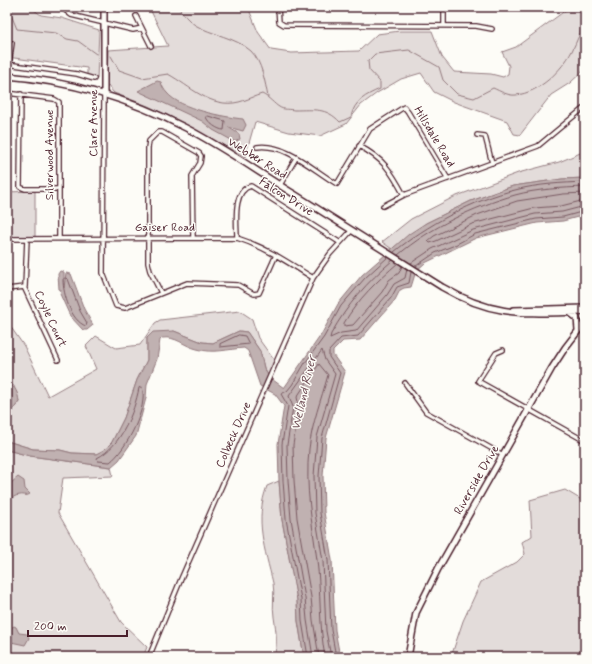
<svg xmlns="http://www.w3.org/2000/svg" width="592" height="664" font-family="Mynerve,sans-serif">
  <rect width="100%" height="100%" fill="#fdfcf7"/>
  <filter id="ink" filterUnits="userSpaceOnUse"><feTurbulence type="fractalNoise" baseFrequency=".025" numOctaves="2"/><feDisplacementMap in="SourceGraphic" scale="8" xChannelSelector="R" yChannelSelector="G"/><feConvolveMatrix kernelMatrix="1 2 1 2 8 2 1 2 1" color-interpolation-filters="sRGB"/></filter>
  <g filter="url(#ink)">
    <path fill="#e3dcda" stroke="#967e82" d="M7,7H30L41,15L62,18L99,30L97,79L87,77V68L7,57Z
      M149,7H248L258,32L271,50L291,53L359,51L377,34L400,31H432L442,57L454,72L491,74L503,77L508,74L509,66L502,52L516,47L570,7H575L585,11V69L570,83L551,95L520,135L514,134L507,121L454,102L434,92L421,73L401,79L377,93L361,105L346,124L320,136L289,132L255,122L245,157L181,122L148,106L114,93L107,85L108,50L168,46Z
      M585,151V178L562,179L513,186L471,201L426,223L392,249L382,242L411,219L454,197L518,173L559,162Z
      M35,191V237H7V192Z
      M240,311L252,319L258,338L274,360L269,377L264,368L260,351L247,332L239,331L213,343L202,342L174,331L147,338V360L137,380L124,418L112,442L104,450L97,454L72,453L60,450L33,449L7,441V417L19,402L14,386L7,382V326H10L24,346L48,396L96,369L86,346L96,336L116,348L140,345L155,323L160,320Z
      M7,450L30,456L111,467L113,476L63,478L58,513L121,622L147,647L143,657H7Z
      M279,481L282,520L297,600L298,621L304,657H274C278,643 276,631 274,617C272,606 275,594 273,583C265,549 254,521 267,486Z
      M565,490L585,502V657H451L463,621L481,582L517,562L525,554L522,542L532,536L530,500Z"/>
    <path fill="#c0b1b1" stroke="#91777b" d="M157,81L161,82C162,86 164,90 167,93C180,109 224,117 243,119L246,125L243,131L228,127L239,134L240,139L235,142L213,130L202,121L138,91Z
      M585,178V215L563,221L537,223L476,238L425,263L416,271L411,287L404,288L400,290L395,300L360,340L343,341L333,351V355L345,372L326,438L323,476L324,512L332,560L335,630L340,657H304L298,621L297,600L282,520L279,481L278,444L284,406L275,394L260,386L248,351L244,348C228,349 214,354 197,349C184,346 176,336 162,338L160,340L157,359L147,384L146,398L136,436L119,460L111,467L30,456L7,450V441L33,449L60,450L72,453L96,454L104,450L112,442L124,418L137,380L147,360V338L153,332L174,331L202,342L213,343L239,331L247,332L260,351L264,368L269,377L284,388L321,335L338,304L362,275L409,234L426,223L471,201L513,186L562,179Z
      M60,271L64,272V288L66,273L71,274L84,309L93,325L87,330H83L70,316L60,294L61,290L59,289L58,274Z
      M7,382C16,388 18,392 19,402L7,417L8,407Z
      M18,477L24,481L25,489L30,494C25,497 25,494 20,495C15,495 12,499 7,499V483H11Z
      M14,626L16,627L19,633L27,634L29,638L25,645L11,642L9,636L7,635V630Z"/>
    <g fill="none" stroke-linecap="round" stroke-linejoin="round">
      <path stroke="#795961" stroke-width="1" d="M208,116L225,121L224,130C218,130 208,123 206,117Z
        M585,193L563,194L517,201L477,215L434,236L428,241L430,243L436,241L472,224L534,208L561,206L585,200
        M394,252C425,226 475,199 515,190C538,184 562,183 585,182
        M398,255C431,227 473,207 515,195C537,189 562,188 585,187
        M393,260C366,283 348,304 331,334L330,338L341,333L356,331L387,295L394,284L405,278L407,269
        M398,263C377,281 358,299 344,323V326L353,325L382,292L389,280L399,273L402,266
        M411,263L432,249L473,230L535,214L562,212L585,206
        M416,266L435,253L455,245L475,234L536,219L563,217L585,211
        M65,278L68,279L80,311L87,323L86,326C71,321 63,294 63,280Z
        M239,335L245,336L249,344L220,347V344Z
        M142,387C149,407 126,450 110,462L98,461L97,458C121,446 134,413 139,388Z
        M308,657L302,621L301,599L286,519L283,481L282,444L288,406L281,394L287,391L292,385L305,363L324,337L341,306L365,278L388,257
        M313,657L307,620L305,598L291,519L288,480L287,445L293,407L289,396L322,350L325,360L335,374L317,437L314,476L315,513L323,561L326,631L331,657
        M319,657L313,620L311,597L297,518L294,480L293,445L299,407L297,397L319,364L328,375C321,400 312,423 309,449C305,488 312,522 317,560C321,593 319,625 325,657
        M336,657L331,630L328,560L320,513L319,476L322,438L340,373L329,357V351L341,338L358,336L391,298L397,287L409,283L411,272"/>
      <path stroke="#91777b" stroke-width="1" d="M178,7C183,14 188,20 195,25C212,35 235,37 251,51C262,62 265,82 268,97
        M9,10L17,29L56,33L67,39L78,41L96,54
        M111,56L119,70L142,78L168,74C190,86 211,109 239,102C247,100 255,96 262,94C270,98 274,104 279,107C283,110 290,109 294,110C314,110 326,107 340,122L351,117C354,101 366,95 380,89V82L369,70L368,61L375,54L409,50L439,67L443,80L457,94L474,98L493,88C500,91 508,96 516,95C539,93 562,70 572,51C577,41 580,32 585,23"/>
      <defs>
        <path id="street" d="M61,7L71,15L104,23L133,30L142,28
          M278,7L279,22L284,25L476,26L492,29
          M136,16L151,46
          M444,26V7
          M7,64L77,74L94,79
          M9,64L12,43
          M7,93L54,99L59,102V239
          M21,94L20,187L25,189H59
          M104,94L103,273L116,306L125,308L187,283L238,285L254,294L259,293L276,255
          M477,135L485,136L492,163
          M359,146C384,159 391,171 404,195
          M257,147C286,143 313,170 337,184L370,129L404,107L408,112L448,179
          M280,185L296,158
          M383,206L404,195L538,146L585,107
          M237,238C237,224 232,190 251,186L339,242
          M7,239L237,238C265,247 288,262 313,278
          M24,287L58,360
          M7,289L25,287L27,239
          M161,293L150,271L148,263V148L149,141L158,132H162L199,153L201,156L200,163L192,176L193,238
          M503,350L496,353L478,381L585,441
          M405,383L426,412L503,455
          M149,657L181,579L313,278L330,254L352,230"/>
        <path id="secondary" d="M7,76C70,81 130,99 186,128C223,147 258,172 294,194C344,225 393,256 442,287C495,318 527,313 585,312
          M104,94V7
          M513,310L585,308
          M569,312L577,318L578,330
          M408,657L416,613L438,569L552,368L565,348L585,322"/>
      </defs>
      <use href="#street" stroke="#4a1f2b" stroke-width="6"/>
      <use href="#secondary" stroke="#4a1f2b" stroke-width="8"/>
      <use href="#street" stroke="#fdfcf7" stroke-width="3.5"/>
      <use href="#secondary" stroke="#fdfcf7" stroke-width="5"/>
    </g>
  </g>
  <g text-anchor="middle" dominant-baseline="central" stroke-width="3" stroke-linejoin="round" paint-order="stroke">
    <g font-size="12" fill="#4a1f2b" stroke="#fdfcf7">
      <text transform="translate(94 123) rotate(-90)">Clare Avenue</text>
      <text transform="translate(434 137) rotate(59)">Hillsdale Road</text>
      <text transform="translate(50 155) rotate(-90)">Silverwood Avenue</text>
      <text transform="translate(257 159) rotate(32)">Webber Road</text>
      <text transform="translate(286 197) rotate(32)">Falcon Drive</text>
      <text x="165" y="228">Gaiser Road</text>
      <text transform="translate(50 319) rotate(65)">Coyle Court</text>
      <text transform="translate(234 435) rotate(-66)">Colbeck Drive</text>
      <text transform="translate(477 480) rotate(-60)">Riverside Drive</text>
    </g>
    <g font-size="13" font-style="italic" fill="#73525a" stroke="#fdfcf7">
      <text transform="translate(304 393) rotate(-77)">Welland River</text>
    </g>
  </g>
  <rect width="592" height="664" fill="none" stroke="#fdfcf7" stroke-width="24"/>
  <rect x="12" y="12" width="568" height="640" fill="none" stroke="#4a1f2b" stroke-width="1.5" filter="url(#ink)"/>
  <path d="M28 630v6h99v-6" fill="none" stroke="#4a1f2b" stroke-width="2"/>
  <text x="34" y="630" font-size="12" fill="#4a1f2b" stroke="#fdfcf7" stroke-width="3" paint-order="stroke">200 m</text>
</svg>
